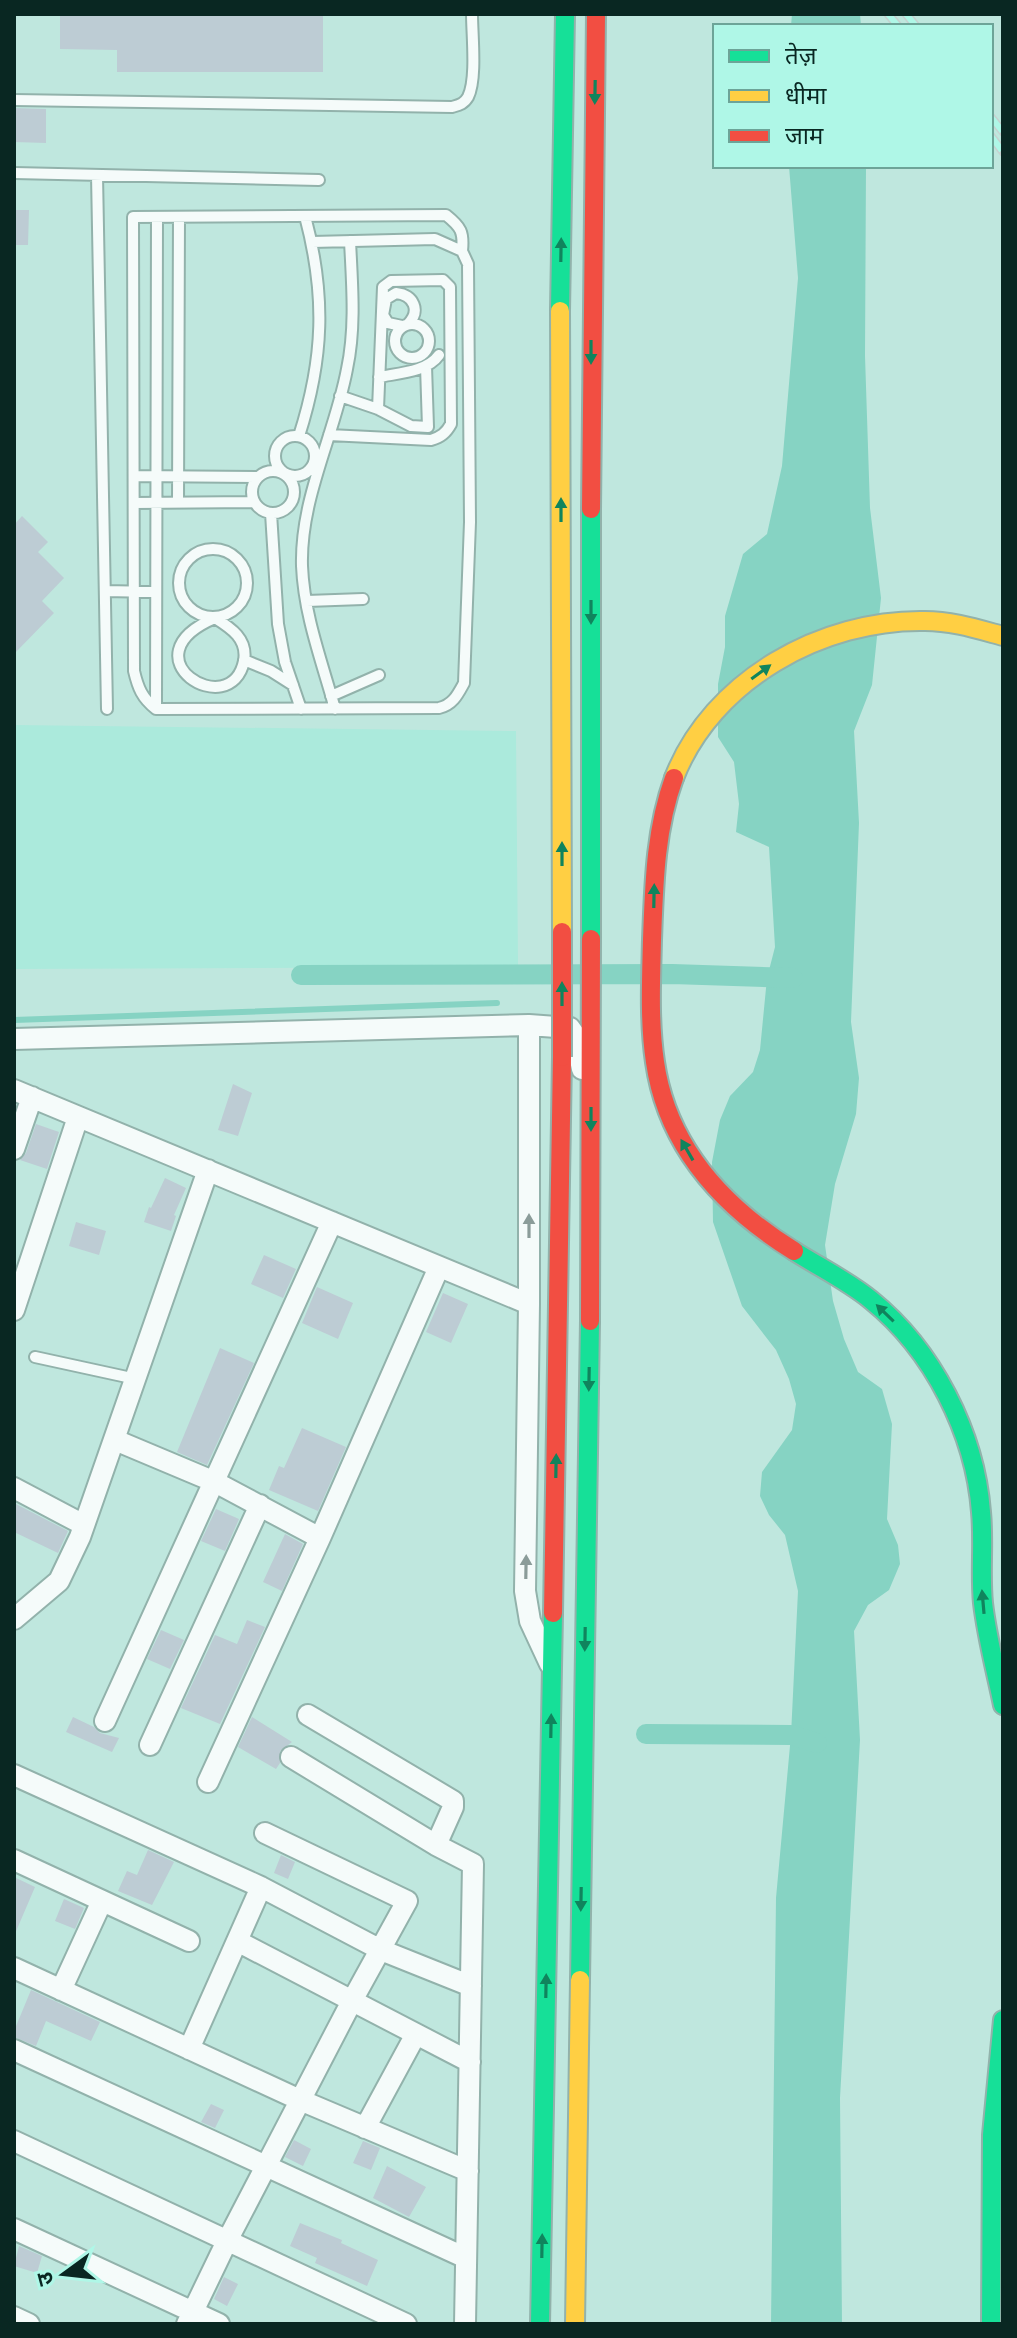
<svg xmlns="http://www.w3.org/2000/svg" width="1017" height="2338" font-family="'IBM Plex Serif','Noto Sans Devanagari',serif">
  <rect width="100%" height="100%" fill="#bfe7de"/>
  <path fill="#abeadc" d="M14,725L516,731L518,967L14,969Z"/>
  <path fill="#86d3c3" d="M792,14H860L861,26H791Z
    M789,166H866L865,356L870,508L881,598L872,685L854,731L859,823L851,1022L859,1078L856,1114L835,1184L825,1245L833,1301L844,1339L858,1372L882,1389L892,1424L887,1519L898,1545L900,1564L889,1590L868,1605L854,1631L860,1740L840,2098L842,2324H771L776,1898L791,1735L798,1591L785,1535L769,1515L760,1496L762,1472L792,1430L796,1404L789,1379L776,1350L742,1306L713,1222L712,1162L720,1120L730,1096L753,1072L760,1050L767,978L775,947L769,847L736,832L739,804L734,762L718,737V684L725,647V616L743,554L767,534L782,466L798,278Z"/>
  <g fill="none" stroke-linecap="round" stroke-linejoin="round">
    <path stroke="#86d3c3" stroke-width="6" d="M14,1020L497,1003"/>
    <path stroke="#86d3c3" stroke-width="20" d="M301,975L672,974L793,978
      M646,1734L791,1735L817,1743"/>
  </g>
  <path fill="#bdccd4" d="M60,14H323V72H117V50L60,49Z
    M14,108L46,109V143L14,142Z
    M14,210H29L28,245H14Z
    M22,516L48,542L38,552L64,578L42,601L54,613L14,654V525Z
    M233,1084L252,1093L238,1136L218,1130Z
    M36,1124L59,1132L47,1169L20,1160L26,1153Z
    M165,1178L186,1188L174,1215L176,1216L171,1231L144,1222L149,1207L151,1208Z
    M76,1222L106,1231L99,1255L69,1246Z
    M264,1255L296,1269L283,1298L251,1284Z
    M317,1287L353,1303L338,1339L302,1323Z
    M443,1293L468,1304L451,1343L426,1332Z
    M220,1348L254,1363L207,1465L177,1452Z
    M302,1428L346,1447L318,1511L269,1490L279,1466L284,1468Z
    M14,1503L68,1531L58,1553L14,1532Z
    M216,1509L239,1519L225,1551L201,1541Z
    M285,1534L303,1544L282,1591L263,1582Z
    M247,1620L265,1627L220,1724L181,1708L215,1635L237,1644Z
    M161,1630L184,1640L170,1669L147,1659Z
    M73,1717L94,1727L100,1733L119,1738L112,1752L66,1732Z
    M252,1717L292,1742L280,1751V1763L276,1769L238,1747Z
    M148,1850L174,1862L152,1905L118,1891L127,1871L137,1875Z
    M281,1855L295,1862L288,1879L274,1873Z
    M14,1877L35,1887L14,1936Z
    M64,1899L84,1908L75,1929L55,1921Z
    M31,1990L100,2022L91,2041L46,2021L36,2046L14,2037V2031Z
    M211,2104L224,2110L215,2128L201,2122Z
    M294,2140L311,2149L303,2166L285,2157Z
    M363,2141L380,2148L371,2170L353,2163Z
    M387,2166L426,2187L409,2217L373,2198Z
    M300,2223L342,2240L341,2243L378,2260L367,2286L315,2263L317,2258L290,2246Z
    M19,2246L42,2256L37,2273L14,2266Z
    M224,2277L238,2284L227,2306L214,2299Z"/>
  <g fill="none" stroke-linecap="round" stroke-linejoin="round">
    <defs>
      <path id="lane" d="M14,100L452,107C459,105 464,104 468,97C477,79 472,35 472,14
        M14,173L319,180
        M97,175L107,709
        M312,242L435,239L462,251L468,264L470,522L464,683C458,694 453,705 439,708L156,709C142,698 138,688 134,671L133,217L446,215C461,227 464,232 462,251
        M395 341a17 17 0 1 1 34 0a17 17 0 1 1-34 0Z
        M402,326L388,323L383,315L386,299L396,293C414,295 421,311 408,324
        M379,377C399,373 427,372 439,355
        M340,396L378,409L411,426L428,427L426,366
        M329,435L431,440C441,437 446,433 451,424L450,287L443,280L391,281L383,287L378,409
        M275 456a20 20 0 1 1 40 0a20 20 0 1 1-40 0Z
        M299,436C324,358 326,295 305,216
        M252 492a21 21 0 1 1 42 0a21 21 0 1 1-42 0Z
        M134,476L258,477
        M134,503L254,502
        M178,503L179,217
        M271,513L278,624L285,662L301,709
        M179 583a34 34 0 1 1 68 0a34 34 0 1 1-68 0Z
        M105,591L156,592
        M307,601L363,599
        M215,618C231,628 248,639 244,661C231,724 123,657 215,618Z
        M244,660L271,671L293,685
        M331,696L379,675
        M156,709L157,217
        M335,709C322,662 304,615 302,566C300,498 335,434 347,369C356,327 352,283 350,241
        M35,1357L136,1379"/>
      <path id="street" d="M529,1025V1304L525,1591L530,1621L550,1664
        M14,1039L529,1025L570,1028L575,1035L582,1069
        M14,1090L529,1304
        M14,1149L32,1097
        M14,1310L78,1117
        M115,1440L215,1482L320,1538
        M14,1488L84,1525
        M14,1619L59,1581L80,1537L208,1170
        M308,1715L453,1801V1807L436,1845
        M105,1721L332,1222
        M150,1745L260,1505
        M291,1757L436,1845L473,1864L465,2324
        M14,1775L261,1887L381,1950L471,1986
        M208,1782L320,1538L439,1267
        M14,1860L189,1941
        M237,1941L470,2062
        M14,1968L300,2100L468,2171
        M61,1990L102,1901
        M189,2049L261,1887
        M14,2050L466,2258
        M365,2128L416,2034
        M14,2141L406,2324
        M14,2229L219,2324
        M14,2317L29,2324
        M187,2324L227,2241L353,1999L407,1901L265,1833"/>
      <path id="fast" d="M560,311L565,14
        M591,509V939
        M794,1251C819,1267 848,1281 871,1300C933,1350 975,1433 981,1512C984,1542 980,1573 983,1603C987,1638 996,1671 1003,1705
        M580,1980L590,1321
        M540,2324L553,1613
        M991,2324L992,2135L1003,2020"/>
      <path id="slow" d="M560,311L562,932
        M674,778C712,680 822,619 925,621C952,621 977,629 1003,636
        M575,2324L580,1980"/>
      <path id="jam" d="M591,509L596,14
        M674,778C655,830 654,886 652,940C651,981 649,1022 655,1062C667,1147 723,1207 794,1251
        M590,1321L591,939
        M553,1613L562,1057"/>
    </defs>
    <use href="#lane" stroke="#92b2ab" stroke-width="14"/>
    <use href="#street" stroke="#92b2ab" stroke-width="24"/>
    <use href="#fast" stroke="#92b2ab" stroke-width="22"/>
    <use href="#slow" stroke="#92b2ab" stroke-width="22"/>
    <use href="#jam" stroke="#92b2ab" stroke-width="22"/>
    <use href="#lane" stroke="#f5fbfa" stroke-width="10"/>
    <use href="#street" stroke="#f5fbfa" stroke-width="20"/>
    <use href="#fast" stroke="#16e098" stroke-width="18"/>
    <use href="#slow" stroke="#ffcf43" stroke-width="18"/>
    <use href="#jam" stroke="#f24e42" stroke-width="18"/>
    <defs>
      <path id="rail" d="M888,14L898,26
        M906,14L916,26
        M991,117L1003,132
        M991,136L1003,152"/>
    </defs>
    <use href="#rail" stroke="#c6d2d0" stroke-width="9"/>
    <use href="#rail" stroke="#aff7e7" stroke-width="6" stroke-dasharray="18" stroke-linecap="butt"/>
    <defs>
      <path id="jam-bridge" d="M562,932V1057"/>
    </defs>
    <use href="#jam-bridge" stroke="#92b2ab" stroke-width="22" stroke-linecap="butt"/>
    <use href="#jam-bridge" stroke="#f24e42" stroke-width="18"/>
  </g>
  <defs><path id="oneway-solid" d="M-6-.8H1V-3.2L6.5 0L1 3.2V.8H-6Z" transform="scale(2)"/></defs>
  <g fill="#10845d">
    <use href="#oneway-solid" transform="translate(595 92) rotate(91)"/>
    <use href="#oneway-solid" transform="translate(561 250) rotate(-89)"/>
    <use href="#oneway-solid" transform="translate(591 352) rotate(90)"/>
    <use href="#oneway-solid" transform="translate(561 510) rotate(-90)"/>
    <use href="#oneway-solid" transform="translate(591 612) rotate(90)"/>
    <use href="#oneway-solid" transform="translate(761 672) rotate(-36)"/>
    <use href="#oneway-solid" transform="translate(562 854) rotate(-90)"/>
    <use href="#oneway-solid" transform="translate(654 896) rotate(-89)"/>
    <use href="#oneway-solid" transform="translate(562 994) rotate(-90)"/>
    <use href="#oneway-solid" transform="translate(591 1119) rotate(90)"/>
    <use href="#oneway-solid" transform="translate(687 1150) rotate(-120)"/>
    <use href="#oneway-solid" transform="translate(885 1313) rotate(-136)"/>
    <use href="#oneway-solid" transform="translate(589 1379) rotate(91)"/>
    <use href="#oneway-solid" transform="translate(556 1466) rotate(-89)"/>
    <use href="#oneway-solid" transform="translate(983 1602) rotate(-95)"/>
    <use href="#oneway-solid" transform="translate(585 1639) rotate(91)"/>
    <use href="#oneway-solid" transform="translate(551 1726) rotate(-89)"/>
    <use href="#oneway-solid" transform="translate(581 1899) rotate(91)"/>
    <use href="#oneway-solid" transform="translate(546 1986) rotate(-89)"/>
    <use href="#oneway-solid" transform="translate(542 2246) rotate(-89)"/>
  </g>
  <g fill="#8b9c99">
    <use href="#oneway-solid" transform="translate(529 1226) rotate(-90)"/>
    <use href="#oneway-solid" transform="translate(526 1567) rotate(-89)"/>
  </g>
  <rect width="1017" height="2338" fill="none" stroke="#092722" stroke-width="32"/>
  <rect x="713" y="24" width="280" height="144" fill="#aff7e7" stroke="#6da498" stroke-width="2"/>
  <rect x="729" y="50" width="40" height="12" fill="#16e098" stroke="#6da498" stroke-width="2"/>
  <text x="785" y="64" font-size="24" fill="#092722">तेज़</text>
  <rect x="729" y="90" width="40" height="12" fill="#ffcf43" stroke="#6da498" stroke-width="2"/>
  <text x="785" y="104" font-size="24" fill="#092722">धीमा</text>
  <rect x="729" y="130" width="40" height="12" fill="#f24e42" stroke="#6da498" stroke-width="2"/>
  <text x="785" y="144" font-size="24" fill="#092722">जाम</text>
  <g transform="translate(64 2274) rotate(255)" stroke="#aff7e7" stroke-width="6" paint-order="stroke">
  <path d="M0-6L14 30L0 20L-14 30Z" fill="#092722"/>
  <text y="-12" font-size="22" font-weight="bold" text-anchor="middle" fill="#092722">उ</text>
  </g>
</svg>
